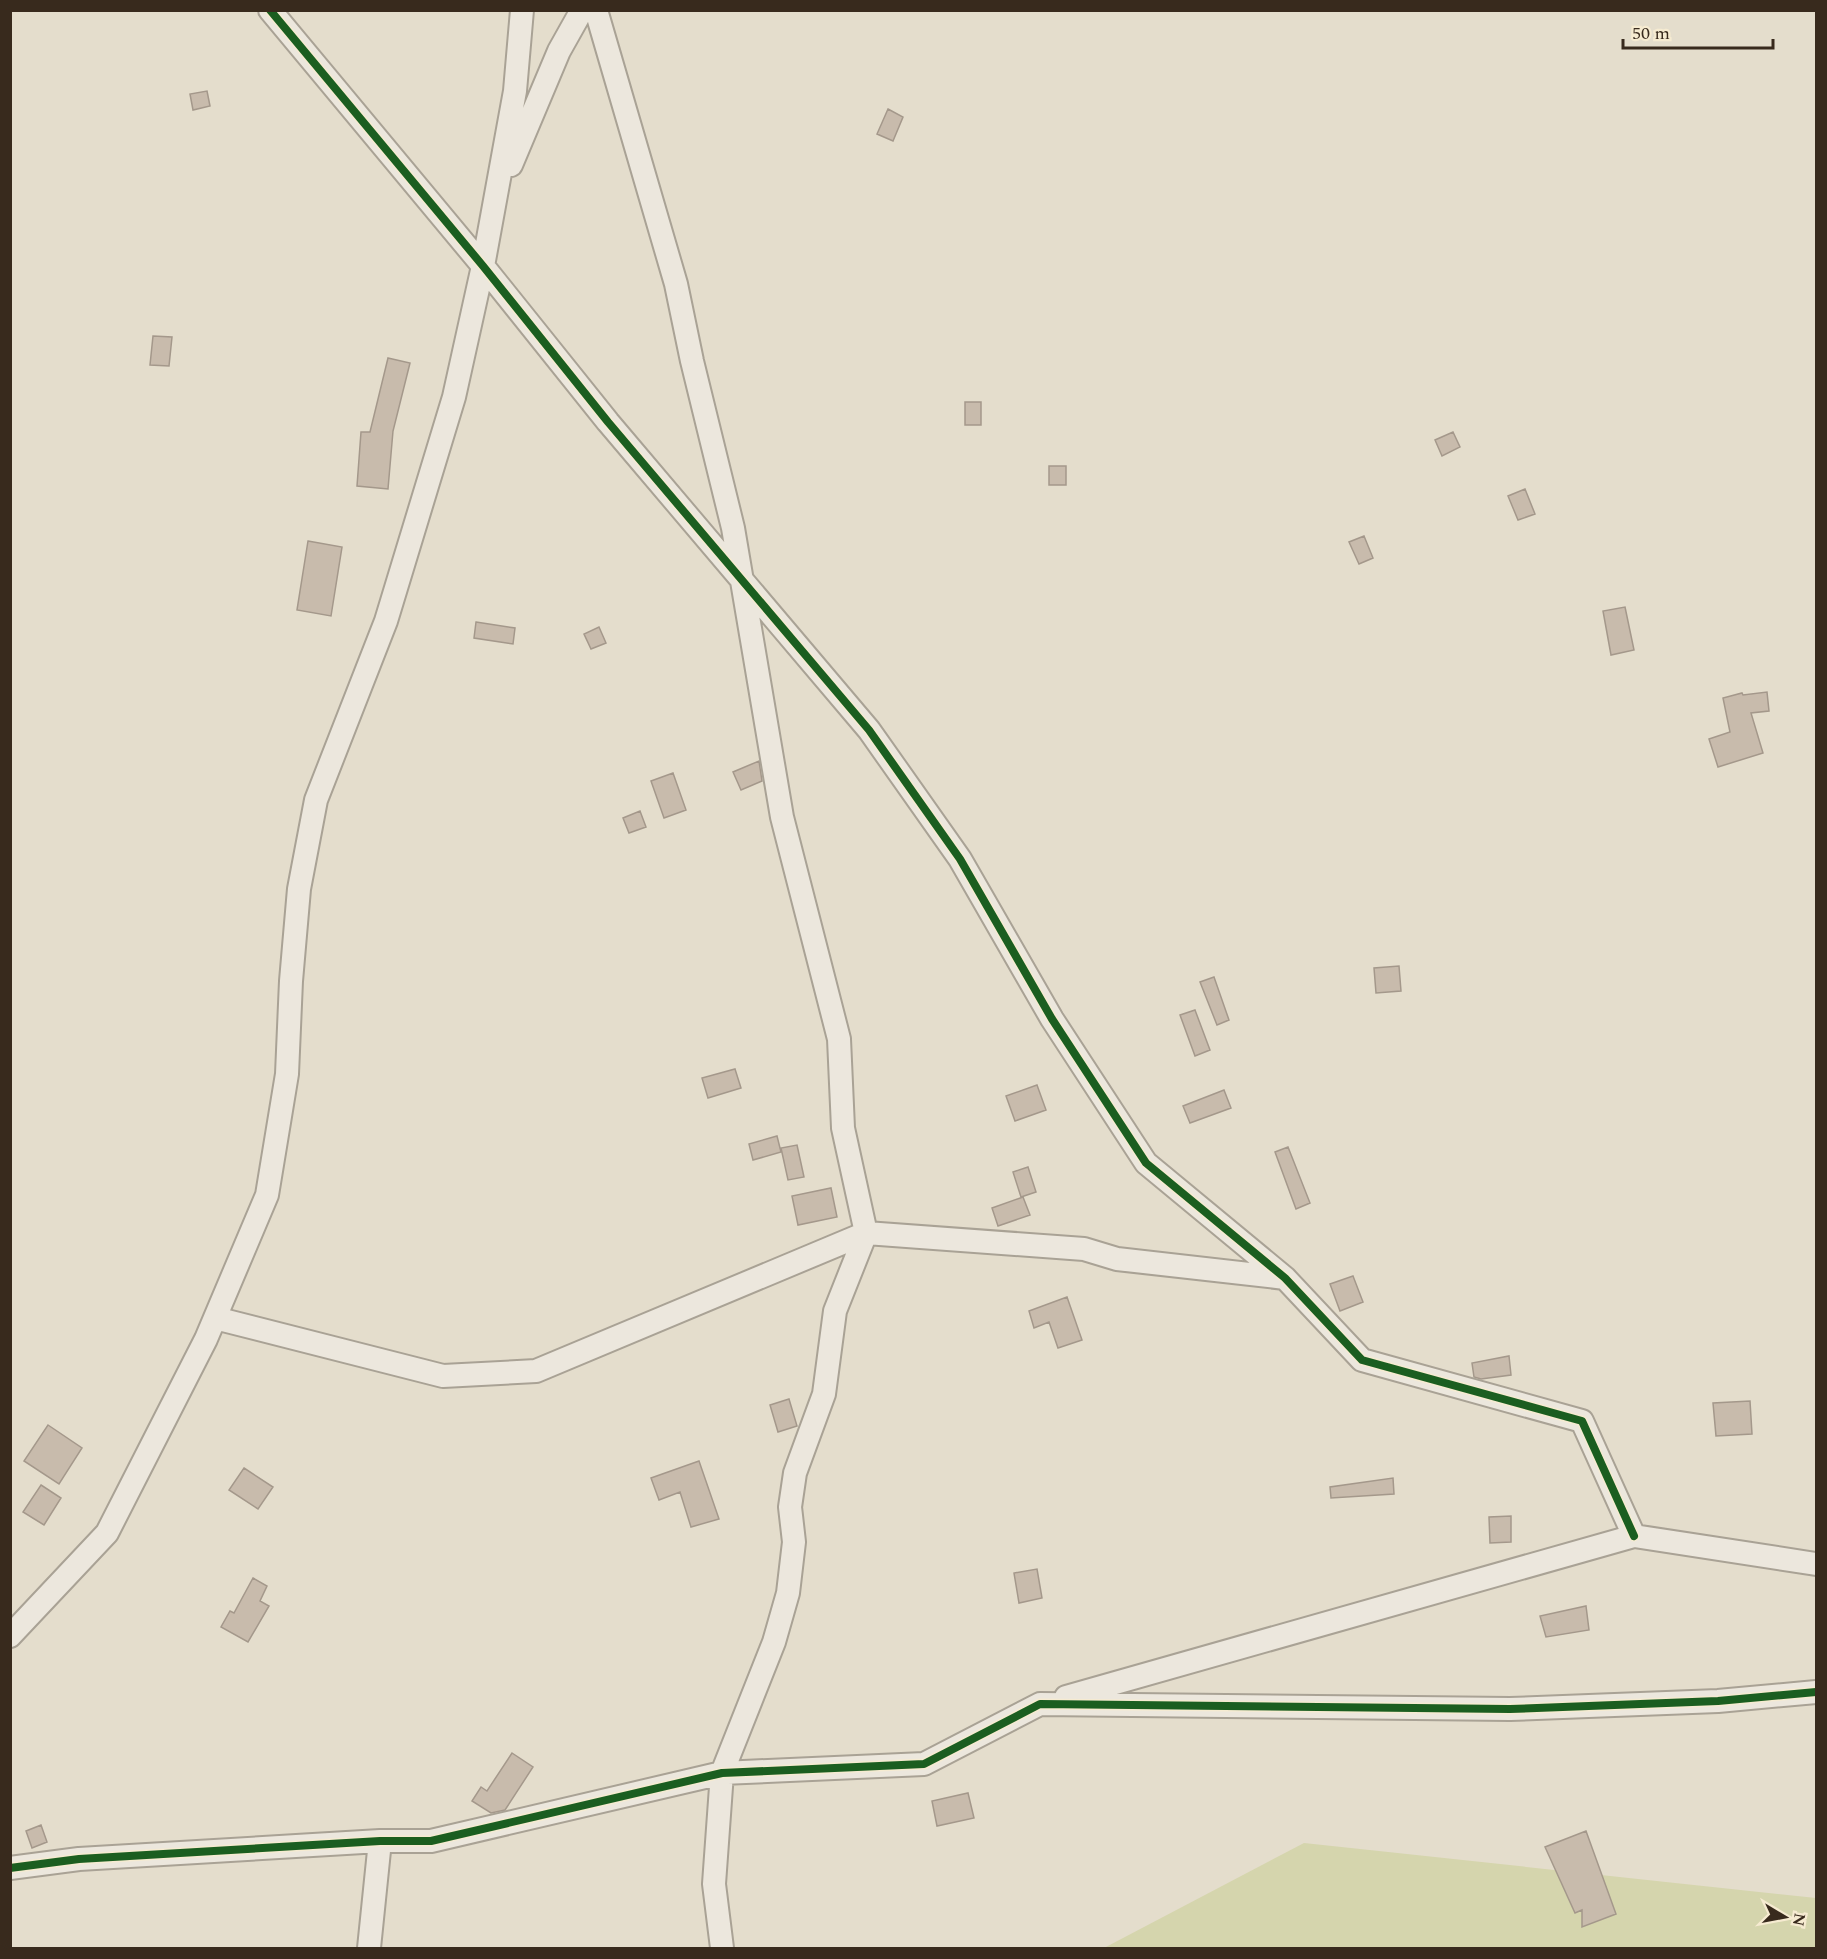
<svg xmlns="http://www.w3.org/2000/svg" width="1827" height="1959" font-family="Spectral,serif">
  <rect width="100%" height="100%" fill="#e4ddcc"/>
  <path fill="#d5d5ad" d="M1304,1843L1816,1898V1948H1104Z"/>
  <path fill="#c8bbac" stroke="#a4988b" stroke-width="1.5" d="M207,91L210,106L193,110L190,94Z
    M888,109L903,117L893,141L877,134Z
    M153,336L172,337L169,366L150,365Z
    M388,358L410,363L393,431L388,489L357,486L361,432H370Z
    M965,402H981V425H965Z
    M1453,432L1460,447L1442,456L1435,440Z
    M1049,466H1066V485H1049Z
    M1525,489L1535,514L1518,520L1508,496Z
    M1364,536L1373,558L1359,564L1349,542Z
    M308,541L342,547L331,616L297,610Z
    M1625,607L1634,650L1611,655L1603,611Z
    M476,622L515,628L513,644L474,638Z
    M599,627L606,643L591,649L584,634Z
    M1767,692L1769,711L1751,713L1763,753L1718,767L1709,739L1730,732L1723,698L1742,693L1743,695Z
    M759,761L762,781L741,790L733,772Z
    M673,773L686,810L664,818L651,781Z
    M640,811L646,827L629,833L623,818Z
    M1399,966L1401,991L1376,993L1374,968Z
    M1214,977L1229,1020L1217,1025L1200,982Z
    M1195,1010L1210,1050L1195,1056L1180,1015Z
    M735,1069L741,1088L708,1098L702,1078Z
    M1037,1085L1046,1110L1015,1121L1006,1096Z
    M1224,1090L1231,1108L1190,1123L1183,1106Z
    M777,1136L781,1152L753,1160L749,1144Z
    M797,1145L804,1177L788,1180L781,1148Z
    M1288,1147L1310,1203L1296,1209L1275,1152Z
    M1028,1167L1036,1192L1021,1197L1013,1172Z
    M831,1188L837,1217L798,1225L792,1196Z
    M1023,1197L1030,1215L998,1226L992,1208Z
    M1353,1276L1363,1302L1340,1311L1330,1284Z
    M1067,1297L1082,1340L1058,1348L1049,1322L1034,1328L1029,1311Z
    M1509,1356L1511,1375L1481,1379L1474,1377L1472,1363Z
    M789,1399L797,1426L778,1432L770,1405Z
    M1750,1401L1752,1434L1716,1436L1713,1403Z
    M48,1425L82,1448L59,1484L24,1461Z
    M699,1461L719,1519L691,1527L680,1492L659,1500L651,1478Z
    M244,1468L273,1487L258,1509L229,1490Z
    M1393,1478L1394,1494L1331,1498L1330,1487Z
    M41,1485L61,1498L44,1525L23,1512Z
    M1511,1516V1542L1490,1543L1489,1517Z
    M1037,1569L1042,1598L1019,1603L1014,1573Z
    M253,1578L267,1586L260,1601L269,1606L248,1642L221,1627L230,1611L234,1613Z
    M1586,1606L1589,1630L1546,1637L1540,1616Z
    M512,1753L533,1767L505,1810L491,1813L472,1801L481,1787L487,1791Z
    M968,1793L974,1818L937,1826L932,1801Z
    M41,1825L47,1842L32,1848L26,1831Z
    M1586,1831L1616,1914L1582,1927V1910L1575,1913L1545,1847Z"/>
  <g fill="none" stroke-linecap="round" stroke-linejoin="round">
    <defs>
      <path id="street" d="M270,10L483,266L608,422L869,730L960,859L1052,1019L1146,1163L1285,1278L1362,1360L1582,1421L1634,1536
        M596,10L676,284L692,361L733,528L782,817L839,1039L843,1128L866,1233L835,1311L824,1394L795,1473L790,1507L794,1542L788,1593L774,1642L722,1773L714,1884L722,1948
        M511,165L559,51L582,10
        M215,1318L443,1376L536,1371L866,1233L1084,1249L1117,1259L1285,1278
        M10,1636L107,1533L206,1339L267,1195L287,1074L291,981L299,889L316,800L386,621L454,397L483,266L515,91L522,10
        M1066,1697L1634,1536L1816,1564
        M10,1868L79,1859L380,1841H431L722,1773L924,1764L1040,1704L1510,1709L1718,1701L1816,1692
        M369,1948L380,1841"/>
    </defs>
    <use href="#street" stroke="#a9a295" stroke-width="26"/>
    <use href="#street" stroke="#ece7dd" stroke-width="22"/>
    <defs>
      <path id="cycleway" d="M270,10L483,266L608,422L869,730L960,859L1052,1019L1146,1163L1285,1278L1362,1360L1582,1421L1634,1536
        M10,1868L79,1859L380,1841H431L722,1773L924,1764L1040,1704L1510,1709L1718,1701L1816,1692"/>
    </defs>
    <use href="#cycleway" stroke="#f6ebd1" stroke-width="11"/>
    <use href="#cycleway" stroke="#1b5e20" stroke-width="8"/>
  </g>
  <rect width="1827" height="1959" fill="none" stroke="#382a1d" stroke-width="24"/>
  <g transform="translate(1785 1917) rotate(100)" stroke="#f6ebd1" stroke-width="4.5" paint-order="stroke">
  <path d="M0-4.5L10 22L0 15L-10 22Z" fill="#382a1d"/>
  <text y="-9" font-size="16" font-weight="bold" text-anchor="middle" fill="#382a1d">N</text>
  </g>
  <path d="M1623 39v9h150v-9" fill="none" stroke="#382a1d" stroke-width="3"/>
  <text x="1632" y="39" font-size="18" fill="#382a1d" stroke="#f6ebd1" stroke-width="4.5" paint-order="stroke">50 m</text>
</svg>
